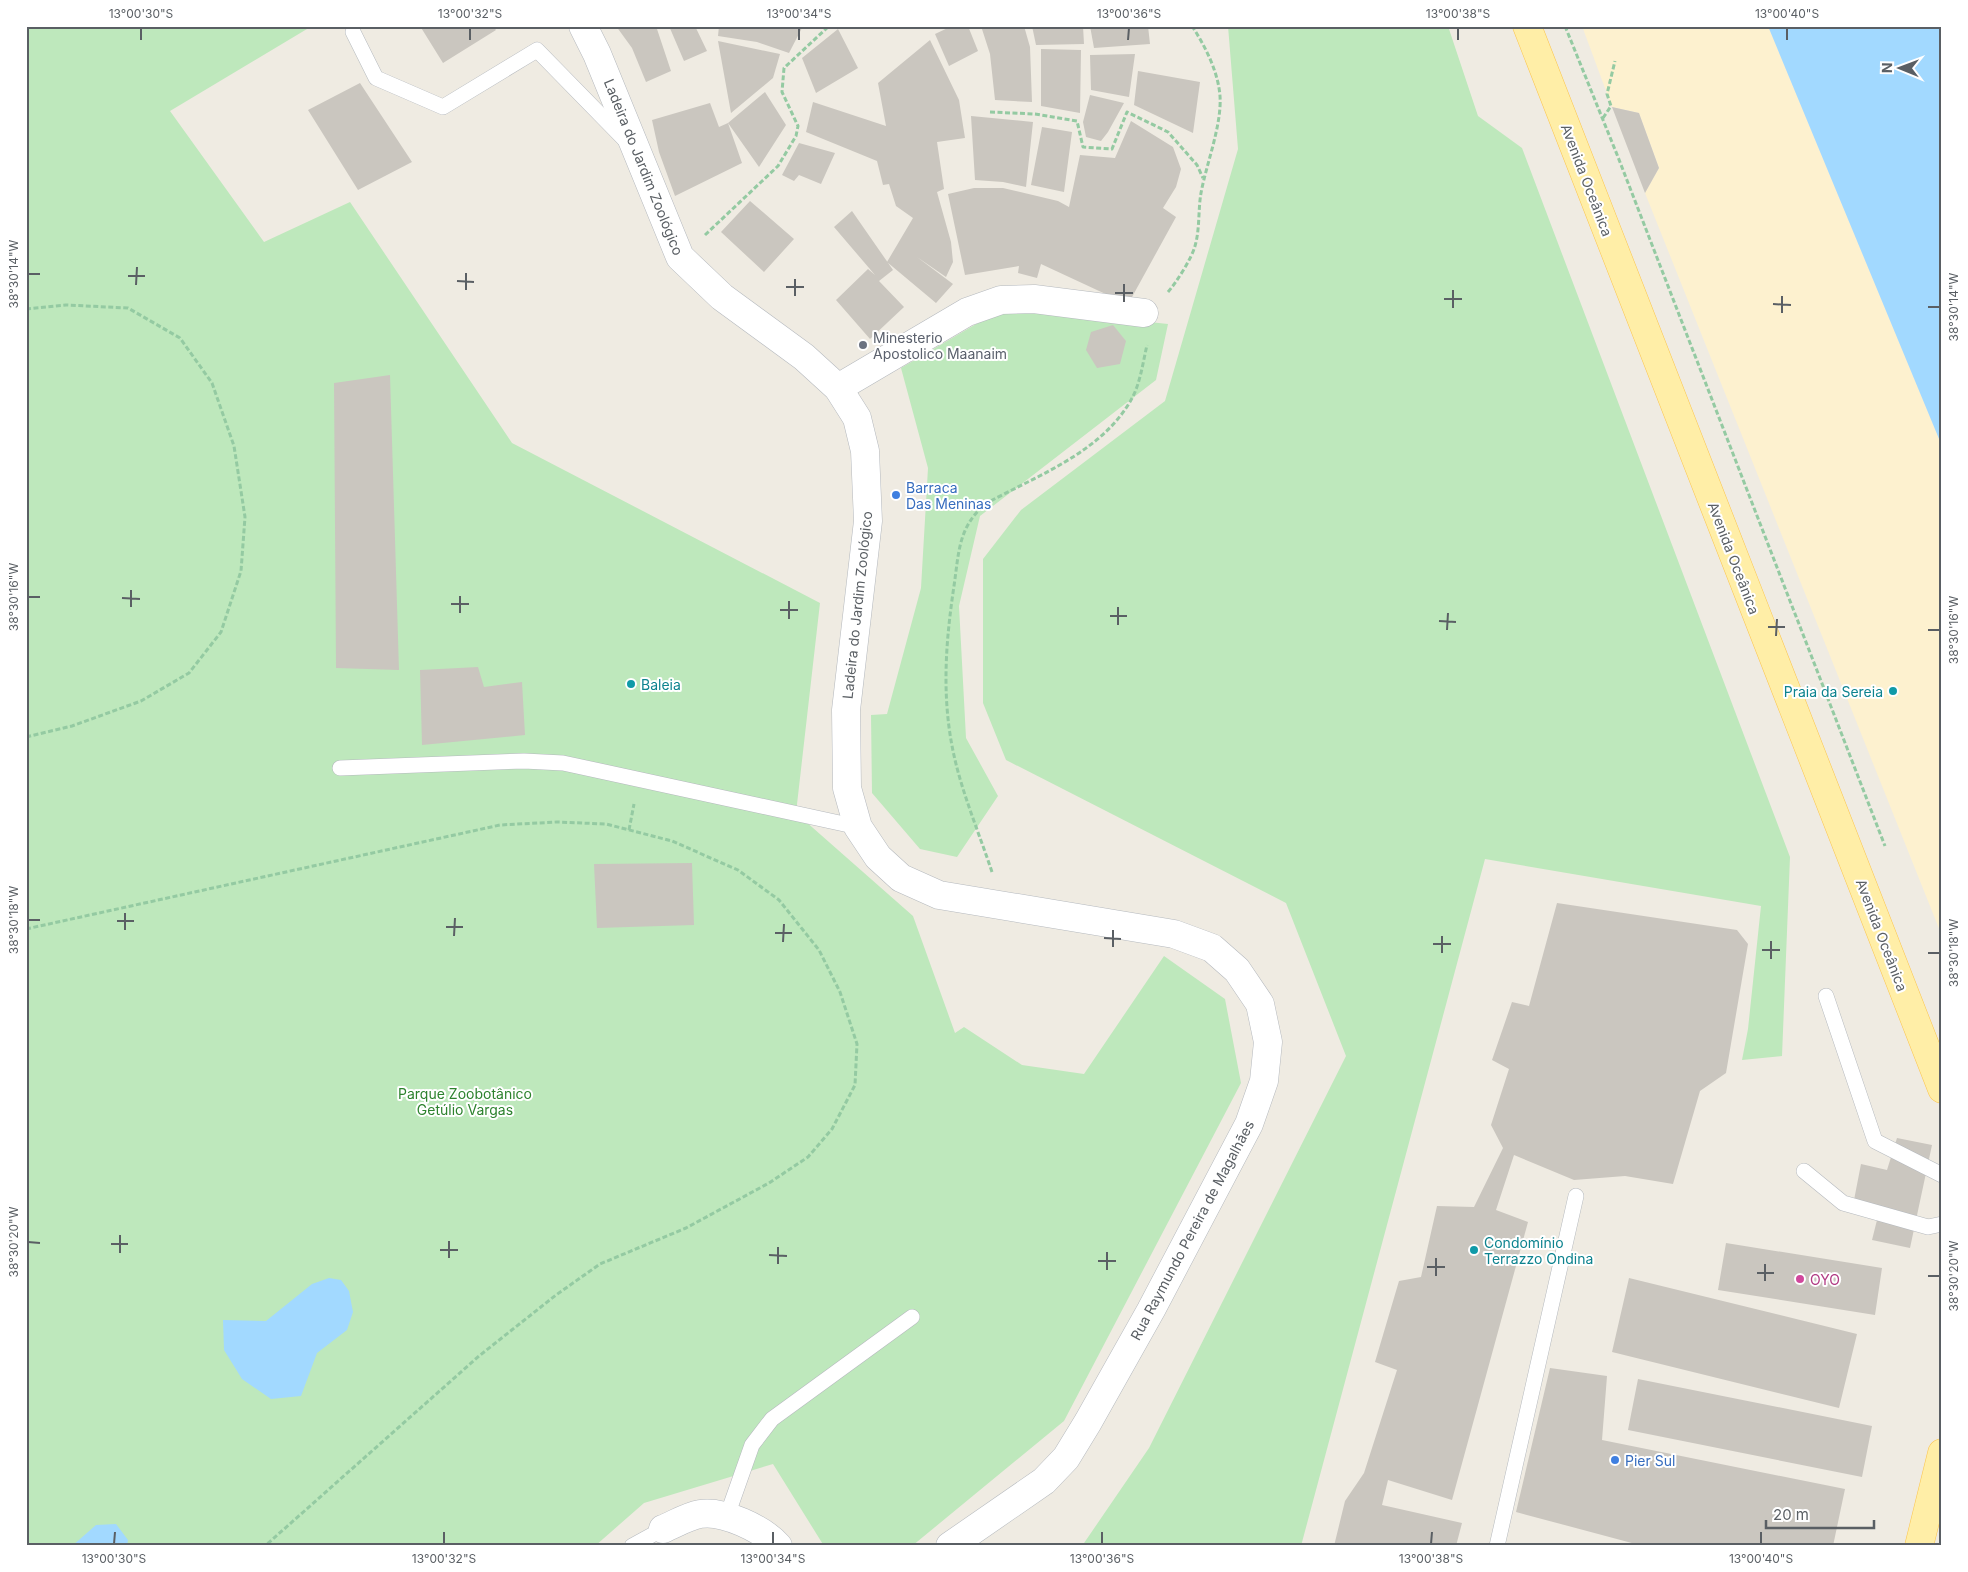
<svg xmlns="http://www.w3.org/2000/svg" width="1968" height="1572" font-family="Inter,sans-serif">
  <rect width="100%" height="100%" fill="#efebe2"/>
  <path fill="#bee8bc" d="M26,26H312L170,111L264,242L350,202L512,443L820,603L796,813L913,916L955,1033L964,1027L1022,1065L1084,1074L1164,956L1225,999L1241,1083L1064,1421L912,1546H824L773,1464L644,1503L595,1546H26Z
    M1228,26H1448L1478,116L1522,148L1790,857L1782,1056L1742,1060L1748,1029L1761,906L1485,859L1301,1546H1082L1149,1448L1346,1056L1286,903L1006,760L983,703V559L1021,510L1165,401L1238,149Z
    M1000,310L1064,313L1168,324L1156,380L980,516L959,606L966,738L998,796L957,857L920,849L872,793L871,715L887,714L921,588L928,468L901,368Z"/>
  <path fill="#fdf1cf" d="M1582,26H1768L1942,446V936L1645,193L1659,168L1639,113L1612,107Z"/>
  <path fill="#a2d9ff" d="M1768,26H1942V446Z
    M329,1278L341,1280L349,1291L353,1312L347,1330L317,1353L301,1396L271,1399L242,1379L224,1350L223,1320L266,1321L312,1284Z
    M116,1524L128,1540L127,1546H72L96,1525Z"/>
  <path fill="#cac6bf" d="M420,26H493L496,30L443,63Z
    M616,26H661L657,29L671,71L646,82L632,48Z
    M669,26H695L707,51L684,61Z
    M719,26H803L789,53L757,42L718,36Z
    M952,26H968L978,51L949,66L935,34Z
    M981,26H1024L1030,47L1032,102L995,100L990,54Z
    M1032,26H1083L1084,44L1036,45Z
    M1090,26H1148L1150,44L1094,48Z
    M838,29L858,68L816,93L802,58Z
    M930,40L959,100L965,138L937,142L944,189L937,192L951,242L953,262L946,277L917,257L953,284L936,303L887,262L913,218L896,206L889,184L883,185L877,161L806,132L813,102L886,126L878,83Z
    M718,41L780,54L773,78L731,113Z
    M1041,49L1081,50L1080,113L1041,106Z
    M1135,54L1129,97L1091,90L1090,55Z
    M1138,71L1200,82L1193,133L1134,105Z
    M360,83L412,162L358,190L308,110Z
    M765,92L786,125L759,167L728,123L742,163L675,196L659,152L652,120L710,103L719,127L728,123Z
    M1090,95L1124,103L1108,132L1101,141L1086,137L1083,122Z
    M1612,107L1639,113L1659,168L1645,193Z
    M971,116L1033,122L1026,187L1003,182L975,180Z
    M1131,121L1173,147L1181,169L1176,187L1163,208L1176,217L1132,297H1112L1041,264L1037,278L1018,273L1019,266L965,275L948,194L974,188H1003L1058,201L1069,207L1080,155L1115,158Z
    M1042,127L1072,132L1064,192L1031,185Z
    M799,143L835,153L821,184L799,175L794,181L782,175Z
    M750,201L794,239L764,272L721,232Z
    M852,211L893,270L879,281L904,307L870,339L836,300L868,269L875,275L834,227Z
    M1113,325L1126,341L1120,364L1097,368L1086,350L1091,332Z
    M390,375L399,670L336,668L334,383Z
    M478,667L484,687L522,682L525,735L422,745L420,670Z
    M692,863L694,925L597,928L594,864Z
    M1557,903L1737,930L1748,944L1726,1073L1700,1091L1673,1184L1625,1176L1574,1180L1514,1155L1496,1210L1528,1222L1452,1500L1388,1480L1382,1505L1462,1523L1456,1546H1334L1345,1501L1364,1473L1397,1370L1375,1362L1399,1281L1421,1277L1437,1206L1474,1207L1503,1148L1491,1125L1509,1069L1492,1060L1512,1002L1529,1006Z
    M1897,1138L1932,1145L1910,1248L1872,1240L1880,1208L1854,1200L1861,1164L1887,1170Z
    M1726,1243L1882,1268L1875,1315L1718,1290Z
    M1629,1278L1857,1334L1839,1408L1612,1352Z
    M1550,1368L1607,1376L1602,1440L1845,1489L1833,1546H1643L1516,1512Z
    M1638,1379L1872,1426L1862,1477L1628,1430Z"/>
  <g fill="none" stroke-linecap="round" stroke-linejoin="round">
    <defs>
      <path id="service" d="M353,32L376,78L443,107L537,50L626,141
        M340,768L524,761L563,763L858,827
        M1826,996L1875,1141L1942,1175
        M1804,1171L1843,1203L1928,1227L1942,1224
        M727,1516L752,1445L772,1419L912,1317
        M632,1546L663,1529
        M1497,1546L1576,1196"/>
      <path id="minor" d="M838,388L967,312L1001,300L1034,299L1144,313
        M663,1529C675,1524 688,1516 700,1514C723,1510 763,1529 778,1546"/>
      <path id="tertiary" d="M583,26L597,54L680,257L722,297L804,357L838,388L857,418L865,451L868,521L846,710L847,788L858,827L878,857L901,878L939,895L1174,934L1212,948L1237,970L1260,1004L1268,1042L1264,1081L1249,1124L1151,1310L1088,1422L1066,1458L1044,1481L950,1546"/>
      <path id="primary" d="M1527,26L1942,1089
        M1919,1546L1942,1453"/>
    </defs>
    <use href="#service" stroke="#b5b9be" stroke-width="16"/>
    <use href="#minor" stroke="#b5b9be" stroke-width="29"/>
    <use href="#tertiary" stroke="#b5b9be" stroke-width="29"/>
    <use href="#primary" stroke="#fcc54e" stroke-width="29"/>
    <path stroke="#94caa2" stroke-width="3" stroke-dasharray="5 2.5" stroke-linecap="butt" d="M1565,26L1618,157L1885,846
      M990,112L1035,114L1077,121L1083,147L1112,149L1127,112L1168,132L1197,165L1203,178
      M1603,118L1611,106L1607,94L1615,61
      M705,235L778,166L796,136L798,126L782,92L784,68L829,26
      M1168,292C1176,283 1192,258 1195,246C1200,229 1198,210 1201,193C1206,165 1222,125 1220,96C1218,71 1205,46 1192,26
      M26,309L66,305L128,308L180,338L212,383L234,446L245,517L241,571L221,632L189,673L141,701L72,726L26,737
      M629,830L634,804
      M992,872C980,836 965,800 956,764C941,704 945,646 954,586C959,552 958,528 985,504C1036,476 1101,453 1131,400C1140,385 1143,362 1147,345
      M26,929L500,825L557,822L606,824L672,841L738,870L779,900L819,950L840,992L857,1044L855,1085L832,1129L808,1157L769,1183L686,1228L600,1264L556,1295L479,1356L265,1546"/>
    <use href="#service" stroke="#fff" stroke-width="15"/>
    <use href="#minor" stroke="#fff" stroke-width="28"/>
    <use href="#tertiary" stroke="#fff" stroke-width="28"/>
    <use href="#primary" stroke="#ffeea7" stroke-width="28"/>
  </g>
  <path fill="none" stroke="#5a5f64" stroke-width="2" d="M141,40V28M470,40V28M799,40V28M1128,40L1129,28M1458,40V28M1787,40V28M28,274H40M128,276H145M457,281L474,282M136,285L137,267M786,287H804M466,290V273M1115,293H1133M795,296V279M1444,299H1462M1124,302V284M1773,304L1791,305M1928,307H1940M1453,308V290M1782,313V296M28,597H40M122,598L140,599M451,604H469M131,607V590M780,610H798M460,613V596M1110,616H1127M789,619V601M1439,621L1456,622M1118,625V607M1768,627H1785M1447,630L1448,613M1928,630H1940M1776,636L1777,619M28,920H40M117,921H134M446,927H463M125,930V913M775,933H792M454,936L455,918M1104,938L1121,939M783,942L784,924M1433,944H1451M1113,947V930M1762,950H1780M1442,953V936M1928,953H1940M1771,959V941M28,1242L40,1243M111,1244H128M440,1250H458M120,1253V1235M769,1255L787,1256M449,1258V1241M1098,1261H1116M778,1264V1247M1427,1267H1445M1107,1270V1252M1757,1273H1774M1436,1276V1258M1928,1276H1940M1765,1281V1264M114,1544L115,1532M444,1544V1532M773,1544V1532M1102,1544V1532M1431,1544L1432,1532M1761,1544V1532"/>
  <circle fill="#6b7280" stroke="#fff" stroke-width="2" cx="863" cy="345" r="5"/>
  <g fill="#3f7fe0" stroke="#fff" stroke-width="2">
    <circle cx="896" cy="495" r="5"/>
    <circle cx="1615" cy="1460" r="5"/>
  </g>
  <g fill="#0f9aa8" stroke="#fff" stroke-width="2">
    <circle cx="631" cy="684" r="5"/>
    <circle cx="1893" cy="691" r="5"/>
    <circle cx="1474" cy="1250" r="5"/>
  </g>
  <circle fill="#d1479c" stroke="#fff" stroke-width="2" cx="1800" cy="1279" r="5"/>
  <g text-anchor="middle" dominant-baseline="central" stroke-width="4" stroke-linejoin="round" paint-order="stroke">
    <g font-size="14" fill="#5a5f64" stroke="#fff">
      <text transform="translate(644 167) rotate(68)">Ladeira do Jardim Zoológico</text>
      <text transform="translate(1587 180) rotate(69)">Avenida Oceânica</text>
      <text transform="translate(1734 558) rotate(69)">Avenida Oceânica</text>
      <text transform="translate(857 605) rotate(-84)">Ladeira do Jardim Zoológico</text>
      <text transform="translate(1882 935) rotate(69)">Avenida Oceânica</text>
      <text transform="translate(1192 1230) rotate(-62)">Rua Raymundo Pereira de Magalhães</text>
    </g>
    <g font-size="14" fill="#5b616d" stroke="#fff" text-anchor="start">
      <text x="873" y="337">Minesterio<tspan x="873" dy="16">Apostolico Maanaim</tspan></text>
    </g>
    <g font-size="14" fill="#366cbe" stroke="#fff" text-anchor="start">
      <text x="906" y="487">Barraca<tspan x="906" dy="16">Das Meninas</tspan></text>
      <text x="1625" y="1460">Pier Sul</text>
    </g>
    <g font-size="14" fill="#0d838f" stroke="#fff" text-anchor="start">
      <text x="641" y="684">Baleia</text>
      <text x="1883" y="691" text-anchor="end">Praia da Sereia</text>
      <text x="1484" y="1242">Condomínio<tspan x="1484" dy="16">Terrazzo Ondina</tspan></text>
    </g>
    <g font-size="14" fill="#2d822e" stroke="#fff">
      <text x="465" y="1093">Parque Zoobotânico<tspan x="465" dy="16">Getúlio Vargas</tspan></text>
    </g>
    <g font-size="14" fill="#b23c85" stroke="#fff" text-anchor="start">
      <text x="1810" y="1279">OYO</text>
    </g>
  </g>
  <rect width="1968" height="1572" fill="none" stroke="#ffffff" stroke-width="55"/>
  <g transform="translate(1900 68) rotate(271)" stroke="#ffffff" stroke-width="4" paint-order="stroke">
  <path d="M0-4L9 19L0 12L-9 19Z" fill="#5a5f64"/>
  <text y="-8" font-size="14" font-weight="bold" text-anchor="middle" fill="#5a5f64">N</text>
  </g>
  <path d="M1766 1520v8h108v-8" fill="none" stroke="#5a5f64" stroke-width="2.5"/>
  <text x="1773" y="1520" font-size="15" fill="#5a5f64" stroke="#ffffff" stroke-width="4" paint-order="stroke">20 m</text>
  <rect x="28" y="28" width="1912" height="1516" fill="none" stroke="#5a5f64" stroke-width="2"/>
  <g font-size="12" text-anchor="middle" fill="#5a5f64">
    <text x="141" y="18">13°00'30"S</text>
    <text x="470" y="18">13°00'32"S</text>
    <text x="799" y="18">13°00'34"S</text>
    <text x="1129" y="18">13°00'36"S</text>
    <text x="1458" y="18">13°00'38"S</text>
    <text x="1787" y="18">13°00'40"S</text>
    <text transform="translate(14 274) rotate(-90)" y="4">38°30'14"W</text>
    <text transform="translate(1954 307) rotate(-90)" y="4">38°30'14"W</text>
    <text transform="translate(14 597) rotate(-90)" y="4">38°30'16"W</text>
    <text transform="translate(1954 630) rotate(-90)" y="4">38°30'16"W</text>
    <text transform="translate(14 920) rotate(-90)" y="4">38°30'18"W</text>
    <text transform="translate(1954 953) rotate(-90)" y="4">38°30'18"W</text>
    <text transform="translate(14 1242) rotate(-90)" y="4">38°30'20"W</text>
    <text transform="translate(1954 1276) rotate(-90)" y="4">38°30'20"W</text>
    <text x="114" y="1563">13°00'30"S</text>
    <text x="444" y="1563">13°00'32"S</text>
    <text x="773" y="1563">13°00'34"S</text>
    <text x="1102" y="1563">13°00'36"S</text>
    <text x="1431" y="1563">13°00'38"S</text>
    <text x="1761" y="1563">13°00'40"S</text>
  </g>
</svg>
